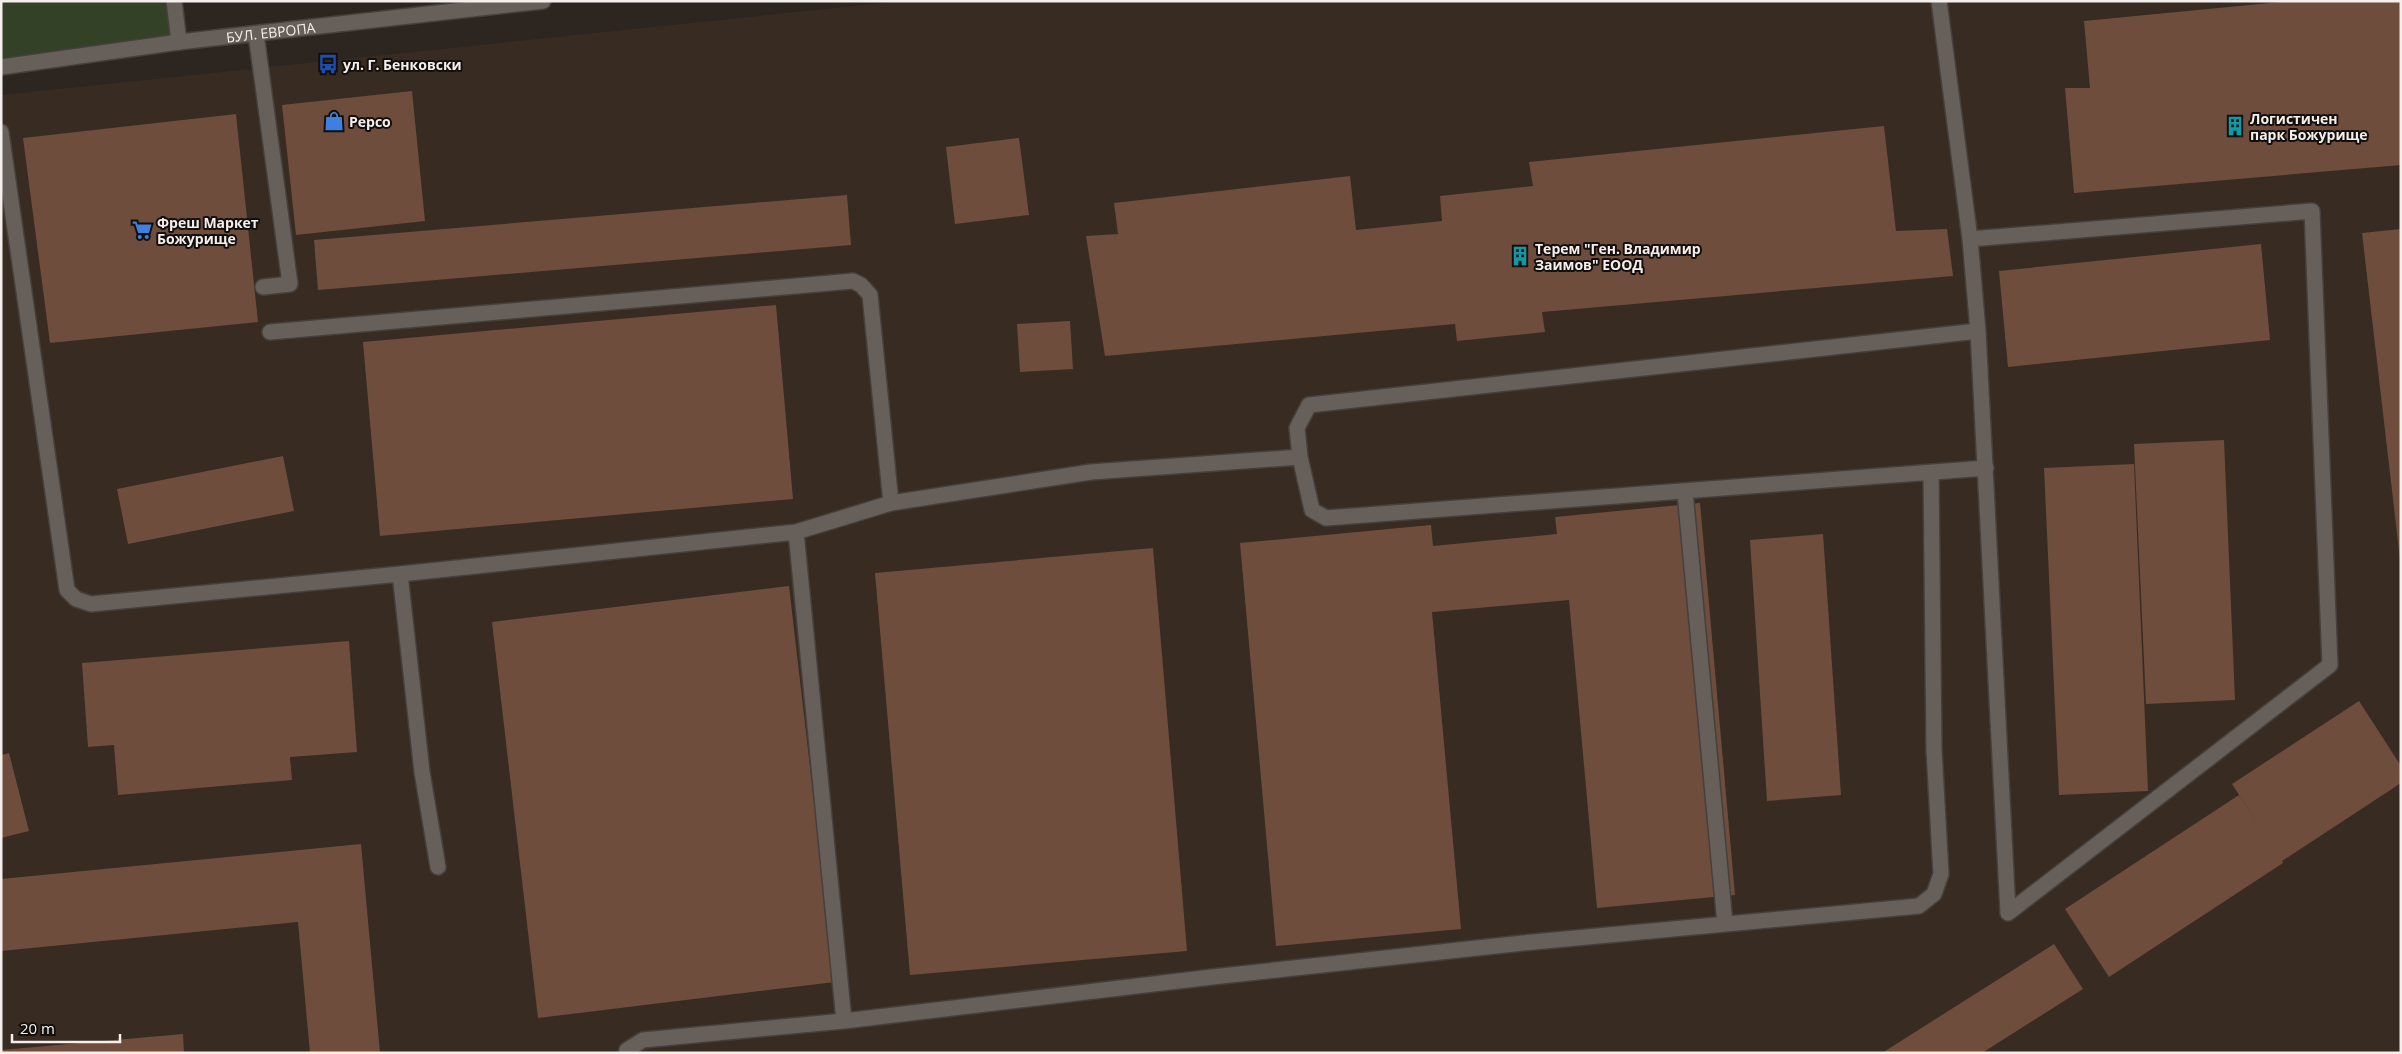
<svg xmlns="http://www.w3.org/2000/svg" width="2402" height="1054" font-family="'Open Sans',sans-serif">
  <rect width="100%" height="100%" fill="#2d2520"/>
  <path fill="#382b22" d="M902,1H2401V1053H1V95Z"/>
  <path fill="#334127" d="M1,1H174L179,42L1,67Z"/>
  <path fill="#6e4d3d" d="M2290,1H2401V165L2074,193L2065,88H2090L2084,21Z
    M412,91L425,221L296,235L282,105Z
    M236,114L258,322L50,343L23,138Z
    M1884,126L1896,231L1947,229L1953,276L1542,312L1545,332L1457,341L1455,324L1105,356L1086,236L1118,234L1114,203L1350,176L1356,230L1442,221L1440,196L1533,186L1529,162Z
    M1019,138L1029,215L955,224L946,147Z
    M847,195L851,245L318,290L314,240Z
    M2401,229V558L2400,559L2362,233Z
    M2261,244L2270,340L2008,367L1999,271Z
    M776,305L793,499L380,536L363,342Z
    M1070,321L1073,369L1020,372L1017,324Z
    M2224,440L2235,700L2146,704L2134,444Z
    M283,456L294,511L128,544L117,489Z
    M2134,464L2148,791L2059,795L2044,468Z
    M1700,503L1735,895L1597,908L1569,600L1432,612L1461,929L1276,946L1240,543L1431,525L1433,546L1557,534L1555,517Z
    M1823,534L1841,795L1767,801L1750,540Z
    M1153,548L1187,951L910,975L875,573Z
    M789,586L835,982L538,1018L492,622Z
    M349,641L357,752L290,757L292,780L118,795L114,745L88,747L82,663Z
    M2359,701L2401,766V783L2282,861L2283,863L2109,977L2065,909L2239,795L2266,836L2232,784Z
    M9,753L29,831L1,838V755Z
    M361,844L380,1053H310L298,922L1,951V879Z
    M2054,944L2083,989L1982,1053H1882Z
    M183,1034L184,1053H1V1050Z"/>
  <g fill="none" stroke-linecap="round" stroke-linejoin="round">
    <defs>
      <path id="lane" d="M1939,1L1970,239
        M256,34L290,284L263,287
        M1,132L67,590L76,599L91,604L400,574L796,532L891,503L1091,472L1300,457
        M2312,211L2330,665L2008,913L1978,331L1970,239Z
        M1978,331L1309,405L1297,428L1300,457L1312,510L1326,518L1986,468
        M270,332L853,281L861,285L870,295L891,503
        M1685,492L1725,924
        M796,532L844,1021
        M400,574L422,772L438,867
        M627,1053V1050L643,1040L844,1021L1212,977L1523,943L1919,906L1934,894L1941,874L1934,750L1931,472"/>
      <path id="street" d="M174,1L179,42"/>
      <g id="secondary">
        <path id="s1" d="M1,67L179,42L543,1"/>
      </g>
    </defs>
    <use href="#lane" stroke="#46403c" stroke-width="18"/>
    <use href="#street" stroke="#46403c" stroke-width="18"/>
    <use href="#secondary" stroke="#46403c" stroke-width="18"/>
    <use href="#lane" stroke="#675f59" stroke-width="15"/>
    <use href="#street" stroke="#675f59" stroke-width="15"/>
    <use href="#secondary" stroke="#675f59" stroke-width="15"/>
  </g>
  <defs>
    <symbol id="bus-bare" viewBox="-9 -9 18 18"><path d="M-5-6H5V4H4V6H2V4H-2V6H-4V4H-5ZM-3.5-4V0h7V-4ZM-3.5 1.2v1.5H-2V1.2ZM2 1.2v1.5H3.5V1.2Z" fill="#1a4fb4" stroke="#130f0d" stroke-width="2.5" paint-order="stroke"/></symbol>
    <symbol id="shop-bare" viewBox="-9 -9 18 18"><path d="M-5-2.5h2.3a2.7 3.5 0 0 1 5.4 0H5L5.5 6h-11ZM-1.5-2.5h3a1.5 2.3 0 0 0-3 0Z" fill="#3f7fe0" stroke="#130f0d" stroke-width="2.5" paint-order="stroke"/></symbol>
    <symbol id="building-bare" viewBox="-9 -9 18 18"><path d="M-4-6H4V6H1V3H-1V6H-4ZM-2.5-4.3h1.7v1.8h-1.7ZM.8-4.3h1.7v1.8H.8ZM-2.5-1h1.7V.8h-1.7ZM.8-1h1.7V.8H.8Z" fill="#0f9aa8" stroke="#130f0d" stroke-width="2.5" paint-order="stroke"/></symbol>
    <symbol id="supermarket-bare" viewBox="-9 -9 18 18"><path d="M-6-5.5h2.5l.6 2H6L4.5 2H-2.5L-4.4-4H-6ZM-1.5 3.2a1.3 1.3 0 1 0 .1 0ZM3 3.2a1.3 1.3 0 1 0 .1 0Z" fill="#3f7fe0" stroke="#130f0d" stroke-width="2.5" paint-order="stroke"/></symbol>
  </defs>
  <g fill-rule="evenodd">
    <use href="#bus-bare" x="314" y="50" width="28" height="28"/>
    <use href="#shop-bare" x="320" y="107" width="28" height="28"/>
    <use href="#building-bare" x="2221" y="112" width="28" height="28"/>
    <use href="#supermarket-bare" x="128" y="216" width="28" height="28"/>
    <use href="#building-bare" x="1506" y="242" width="28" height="28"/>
  </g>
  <g text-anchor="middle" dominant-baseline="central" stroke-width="4" stroke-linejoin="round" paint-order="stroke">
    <g font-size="14" fill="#f4efec" stroke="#130f0d">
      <text stroke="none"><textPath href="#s1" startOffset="272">БУЛ. ЕВРОПА</textPath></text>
    </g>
    <g font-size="14" font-weight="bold" fill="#f4efec" stroke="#130f0d" text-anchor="start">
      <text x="343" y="64">ул. Г. Бенковски</text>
      <text x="2250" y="118">Логистичен<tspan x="2250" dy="16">парк Божурище</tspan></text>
      <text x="349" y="121">Pepco</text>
      <text x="157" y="222">Фреш Маркет<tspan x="157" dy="16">Божурище</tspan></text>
      <text x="1535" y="248">Терем "Ген. Владимир<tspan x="1535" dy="16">Заимов" ЕООД</tspan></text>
    </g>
  </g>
  <rect width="2402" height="1054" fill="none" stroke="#f4efec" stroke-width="5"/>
  <path d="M12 1034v8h108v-8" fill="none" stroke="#f4efec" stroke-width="2.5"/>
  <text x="20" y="1034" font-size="15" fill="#f4efec" stroke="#130f0d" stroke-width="4" paint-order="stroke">20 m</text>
</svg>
